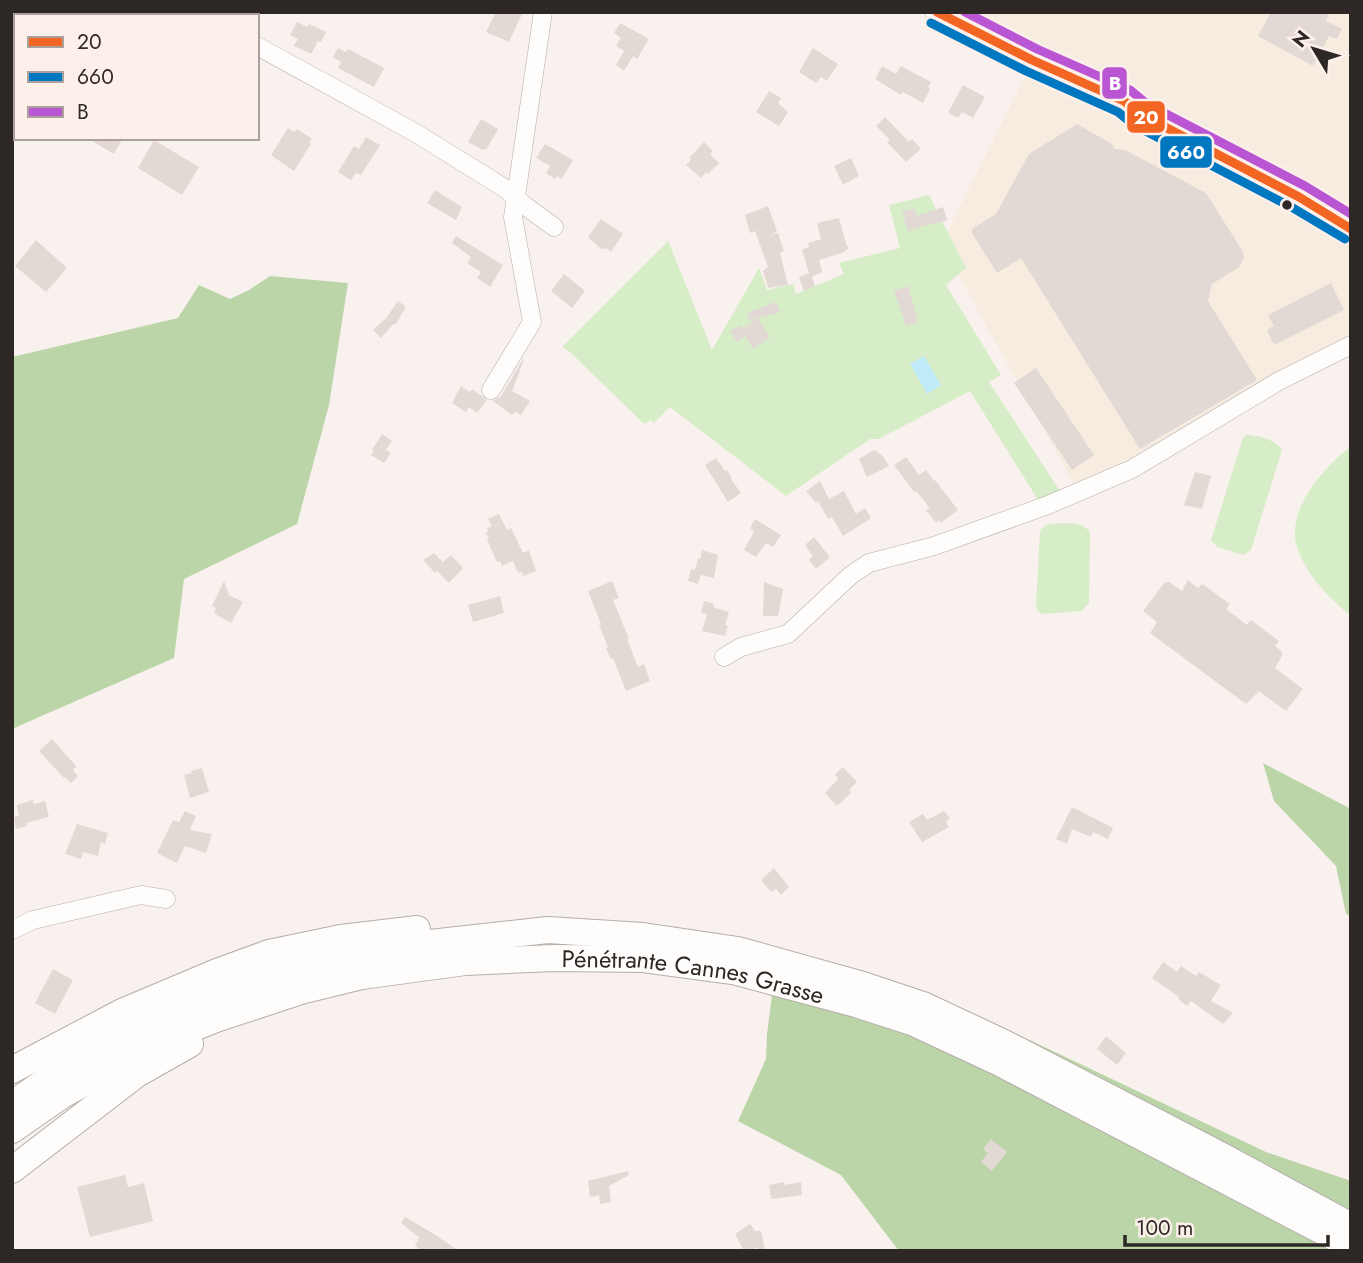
<svg xmlns="http://www.w3.org/2000/svg" width="1363" height="1263" font-family="Jost,sans-serif">
  <rect width="100%" height="100%" fill="#f9f1ee"/>
  <path fill="#f6ecdf" d="M977,12H1346L1351,15V336L1076,488L941,244L1041,45Z"/>
  <path fill="#d7edc8" d="M929,195L966,268L946,285L1001,375L989,382L1062,494L1040,503L970,391L879,439H870L786,496L670,407L654,423L651,420L644,424L570,352L562,347L668,241L712,350L759,268L767,290L793,284L796,294L844,274L839,263L900,248L889,205Z
    M1246,435C1258,435 1276,440 1282,450L1251,550L1243,555L1218,547L1211,540L1243,438Z
    M1351,446V616C1329,598 1306,575 1297,547C1285,511 1324,467 1351,446Z
    M1048,524C1062,524 1081,520 1090,532L1089,603L1082,611L1042,614L1038,611L1036,605L1040,532L1042,528Z"/>
  <path fill="#bbd5a9" d="M270,276L348,283L329,405L297,524L184,579L174,658L12,729V357L178,318L199,285L230,299L249,290Z
    M1263,763L1351,809V916L1346,914L1336,866L1274,801Z
    M778,949L962,1008L1266,1152L1351,1181V1251H899L841,1175L738,1121L766,1059L767,1034Z"/>
  <path fill="#bfeaf8" d="M924,356L941,385L927,394L910,364Z"/>
  <path fill="#e3d9d4" d="M496,12H523L509,42L486,32Z
    M1271,12H1330L1326,21L1342,29L1337,39L1329,36L1313,66L1258,36Z
    M297,22L307,27L309,24L326,32L321,42L318,41L311,54L294,46L298,39L290,35Z
    M620,23L649,39L637,59L633,56L624,71L616,65L624,51L616,46L621,38L614,33Z
    M338,48L346,52L348,49L384,68L374,87L338,68L341,62L333,57Z
    M813,48L838,64L827,81L821,77L816,83L799,72Z
    M882,66L896,74L901,66L931,82L928,87L930,89L923,103L903,92L901,95L875,79Z
    M963,85L985,97L973,118L962,112L958,118L948,113Z
    M769,91L781,98L778,103L788,112L779,126L756,112Z
    M885,117L909,142L912,139L921,149L906,162L887,142L890,140L876,126Z
    M481,119L498,129L486,150L484,149L483,150L468,142Z
    M1077,124L1112,144L1115,149L1125,150L1206,193L1243,252L1244,258L1239,267L1212,284L1208,301L1257,380L1140,449L1021,258L997,273L972,233V229L996,214L1029,154Z
    M288,128L294,132L297,129L312,139L309,143L311,144L294,171L271,155Z
    M366,137L380,145L361,175L356,173L351,180L338,172L354,146L359,149Z
    M87,138H123L114,154Z
    M154,140L199,167L182,195L138,168Z
    M704,142L713,151L710,154L719,163L708,174L706,172L701,178L686,165L691,160L689,158Z
    M545,144L573,160L562,179L557,176L555,179L546,173L550,166L536,158Z
    M851,158L859,176L843,185L834,166Z
    M435,190L462,207L456,220L427,203Z
    M768,206L777,231L771,235L778,233L784,251L780,253L788,285L768,288L763,271L768,267L755,231L750,233L745,215Z
    M943,207L947,220L933,225V223L908,231L902,212L914,208L917,216Z
    M839,218L846,244L849,248L842,253L819,260L822,272L812,277L815,286L804,291L799,277L809,273L802,250L809,247L808,243L821,239L817,223Z
    M601,219L623,234L611,252L606,248L601,249L588,237Z
    M456,236L503,265L490,287L477,278L481,272L467,263L471,257L452,243Z
    M36,240L67,268L46,292L15,266Z
    M564,274L585,291L572,308L551,291Z
    M1331,283L1344,310L1274,345L1267,330L1274,326L1268,315Z
    M908,286L918,322L906,326L894,291Z
    M398,301L406,307L395,325L393,324L381,338L373,330L386,318Z
    M776,302L780,312L758,318L770,337L753,349L745,336L737,342L730,331L740,325L743,329L757,318L750,321L747,313Z
    M523,359L524,360L512,391L530,401L521,415L515,412L512,415L493,401L501,396Z
    M1036,368L1094,455L1072,470L1014,383Z
    M461,386L470,392L472,389L487,400L477,413L469,407L466,412L452,403Z
    M382,434L392,441L386,450L391,453L384,463L371,455L374,451L372,450Z
    M874,450L882,455L889,466L867,477L859,459Z
    M906,457L919,475L926,470L934,481L935,480L958,510L941,523L939,520L936,523L926,510L930,508L916,491L914,492L894,465Z
    M716,458L725,471L727,470L732,478L731,479L741,493L728,502L705,465Z
    M1195,472L1211,476L1202,509L1184,505Z
    M820,481L829,499L844,491L856,514L865,508L871,518L843,536L832,517L828,519L818,501L816,503L806,491Z
    M499,514L507,530L511,528L523,553L529,550L536,571L523,576L522,572L518,573L513,561L502,566L500,561L497,562L487,540L489,537L485,534L488,532L487,528L492,526L488,519Z
    M755,519L781,535L773,547L766,543L756,557L744,550L754,532L750,528Z
    M814,537L830,557L816,569L809,560L813,556L805,545Z
    M702,550L718,555L714,578L701,575L698,584L688,581L691,569L695,570L698,558L700,559Z
    M434,553L443,562L451,555L463,568L449,583L437,571L435,573L423,560Z
    M1188,580L1198,588L1202,584L1230,604L1226,609L1247,625L1251,620L1279,641L1275,646L1282,652V656L1275,668L1303,689L1286,711L1259,691L1246,704L1150,633L1157,622L1143,611L1165,582H1169L1182,591Z
    M224,581L229,595L243,602L231,623L215,614L216,613L214,612L216,608L212,606Z
    M612,581L619,598L613,600L629,639H627L638,667L644,664L650,681L626,691L613,658L611,659L606,648L608,647L599,625L601,624L588,591Z
    M764,582L783,589L778,616H763Z
    M500,596L504,613L473,622L468,605Z
    M704,601L714,604L713,607L729,612L725,625L728,626L725,636L702,631L707,614L701,613Z
    M52,739L76,766L73,770L78,776L71,783L65,777L64,778L39,751Z
    M843,767L857,782L849,790L851,793L837,806L825,793L838,779L835,774Z
    M202,768L209,792L190,798L184,775L192,773L191,771Z
    M33,800L34,804L45,801L49,817L26,823L27,826L16,829L14,817L19,816L17,805Z
    M1072,807L1113,828L1108,839L1093,832L1091,837L1072,829L1067,844L1056,839Z
    M185,811L196,816L190,830L212,834L206,853L185,846L177,863L157,853L173,820L179,822Z
    M944,811L950,818L946,822L949,827L922,842L909,822L923,814L927,820Z
    M77,824L108,833L105,844L101,842L98,856L83,852L81,859L65,854Z
    M774,868L789,887L781,895L776,889L771,892L761,880Z
    M1163,962L1177,972L1181,966L1196,976L1199,972L1221,985L1211,1001L1233,1013L1223,1024L1191,1001L1187,1006L1178,999L1179,997L1152,978Z
    M53,969L73,980L55,1014L35,1003Z
    M1106,1036L1126,1053L1117,1065L1097,1049Z
    M991,1139L1007,1152L992,1171L981,1162L988,1153L983,1149Z
    M628,1171L629,1175L609,1186L611,1202L600,1204L599,1195L590,1197L588,1181Z
    M125,1175L128,1187L144,1183L153,1221L90,1237L77,1187Z
    M784,1182L785,1185L801,1182L802,1195L771,1199L769,1185Z
    M405,1217L434,1234L459,1251H422L415,1246L419,1237L401,1223Z
    M750,1224L755,1231H760L762,1234L765,1251H759L756,1247L750,1251H744L735,1234Z"/>
  <g fill="none" stroke-linecap="round" stroke-linejoin="round">
    <defs>
      <path id="minor" d="M196,12L202,16
        M257,46L414,132L490,179L506,189L524,205L554,227
        M491,390L532,322L513,217L543,12
        M724,657L741,647L788,634L851,575L869,563L934,546L1048,505L1132,469L1279,381L1351,345
        M12,930L33,920L141,895L166,899"/>
      <path id="major" d="M937,12L1032,60L1124,101L1140,114L1299,197L1351,229"/>
      <g id="highway">
        <path d="M12,1070L122,1012L217,972L269,953L341,938L417,929"/>
        <path d="M12,1104L50,1078L140,1029L209,999L300,968L412,945L548,930L643,936L738,950L863,985L923,1005L1004,1043L1222,1156L1351,1226"/>
        <path id="s1" d="M12,1130L61,1096L151,1045L216,1019L301,991L362,976L465,962L554,958L643,959L733,971L856,1004L912,1022L998,1062L1351,1246"/>
        <path d="M12,1170L137,1074L190,1044"/>
      </g>
    </defs>
    <use href="#minor" stroke="#b4aeab" stroke-width="19"/>
    <use href="#major" stroke="#b4aeab" stroke-width="24"/>
    <use href="#highway" stroke="#b4aeab" stroke-width="28"/>
    <use href="#minor" stroke="#fefdfc" stroke-width="18"/>
    <use href="#major" stroke="#fefdfc" stroke-width="23"/>
    <use href="#highway" stroke="#fefdfc" stroke-width="26"/>
    <defs>
      <path id="bus-1" d="M937,12L1032,60L1124,101L1140,114L1299,197L1351,229"/>
      <path id="bus-2" d="M931,23L1026,71L1118,112L1134,125L1293,208L1345,239"/>
      <path id="bus-3" d="M965,12L1037,49L1130,90L1147,104L1305,186L1351,214"/>
    </defs>
    <use href="#bus-1" stroke="#fdf0ea" stroke-width="14"/>
    <use href="#bus-2" stroke="#fdf0ea" stroke-width="14"/>
    <use href="#bus-3" stroke="#fdf0ea" stroke-width="14"/>
    <use href="#bus-1" stroke="#f26522" stroke-width="9"/>
    <use href="#bus-2" stroke="#0077c1" stroke-width="9"/>
    <use href="#bus-3" stroke="#ba55d3" stroke-width="9"/>
  </g>
  <circle fill="#2d2826" stroke="#fdf0ea" stroke-width="2.5" cx="1287" cy="205" r="6"/>
  <g text-anchor="middle" dominant-baseline="central" stroke-width="6" stroke-linejoin="round" paint-order="stroke">
    <g font-size="24" fill="#2d2826" stroke="#fdf0ea">
      <text stroke="none"><textPath href="#s1" startOffset="719">Pénétrante Cannes Grasse</textPath></text>
    </g>
  </g>
  <g stroke="#fdf0ea" stroke-width="2.5">
    <rect x="1101" y="66" width="27" height="34" rx="7" fill="#ba55d3"/>
    <rect x="1126" y="100" width="40" height="34" rx="7" fill="#f26522"/>
    <rect x="1159" y="135" width="54" height="34" rx="7" fill="#0077c1"/>
  </g>
  <g font-size="19" text-anchor="middle" font-weight="bold" fill="#fff">
    <text x="1115" y="90">B</text>
    <text x="1146" y="124">20</text>
    <text x="1186" y="159">660</text>
  </g>
  <rect width="1363" height="1263" fill="none" stroke="#2d2826" stroke-width="28"/>
  <rect x="14" y="14" width="245" height="126" fill="#fdf0ea" stroke="#aaa09c" stroke-width="2"/>
  <rect x="28" y="37" width="35" height="10" fill="#f26522" stroke="#aaa09c" stroke-width="2"/>
  <text x="77" y="49" font-size="21" fill="#2d2826">20</text>
  <rect x="28" y="72" width="35" height="10" fill="#0077c1" stroke="#aaa09c" stroke-width="2"/>
  <text x="77" y="84" font-size="21" fill="#2d2826">660</text>
  <rect x="28" y="107" width="35" height="10" fill="#ba55d3" stroke="#aaa09c" stroke-width="2"/>
  <text x="77" y="119" font-size="21" fill="#2d2826">B</text>
  <g transform="translate(1314 49) rotate(308)" stroke="#fdf0ea" stroke-width="5" paint-order="stroke">
  <path d="M0-5L12 26L0 18L-12 26Z" fill="#2d2826"/>
  <text y="-10" font-size="19" font-weight="bold" text-anchor="middle" fill="#2d2826">N</text>
  </g>
  <path d="M1125 1235v10h203v-10" fill="none" stroke="#2d2826" stroke-width="3.5"/>
  <text x="1136" y="1235" font-size="21" fill="#2d2826" stroke="#fdf0ea" stroke-width="5" paint-order="stroke">100 m</text>
</svg>
